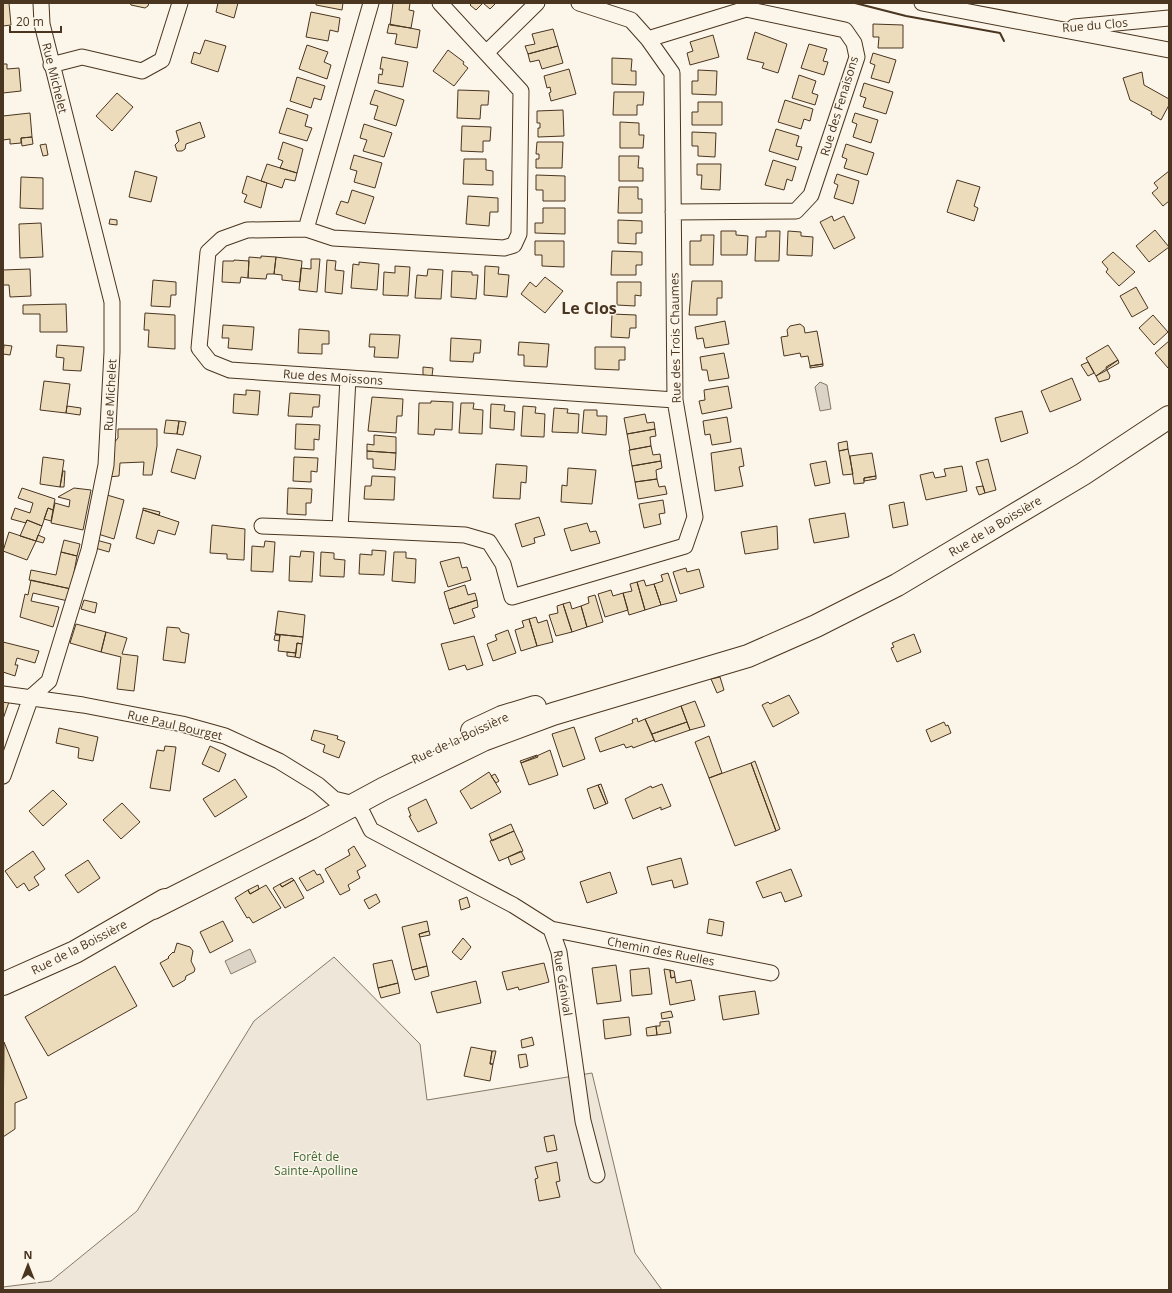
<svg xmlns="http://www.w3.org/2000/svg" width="1172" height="1293" font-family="'Open Sans',sans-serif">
  <rect width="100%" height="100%" fill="#fbf6e9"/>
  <path fill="#ede6d9" stroke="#887966" d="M334,957L420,1044L427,1100L592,1073L635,1253L662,1290H3V1287L51,1281L137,1211L254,1021Z"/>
  <path fill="#dcd4c6" stroke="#887966" d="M820,382L827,385L831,409L820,411L815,387Z
    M250,949L256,962L231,974L225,961Z"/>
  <path fill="#ecdcbc" stroke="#4a3520" d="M3,3H9L11,25L3,26Z
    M130,3H149L148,6L145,8L131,5Z
    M218,3H238L234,18L216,12Z
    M316,3H343L342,10L316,5Z
    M393,3H410L409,10L414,11L411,28L390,25Z
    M483,3L476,10L470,5L472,3Z
    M483,3H496L490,9Z
    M311,12L340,18L338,32L330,30L328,41L306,37Z
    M389,24L420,30L417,48L395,44L397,34L387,33Z
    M873,24L903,25V48H878L879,37H873Z
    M553,29L558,46L528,54L525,46L535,44L532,34Z
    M755,32L787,44L778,73L762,68L764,63L747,59Z
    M713,35L719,57L690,65L687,53L693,51L690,42Z
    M205,40L226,46L218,72L191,63L194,52L200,54Z
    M809,44L827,49L823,61L828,62L824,75L801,68Z
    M307,45L328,52L324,62L331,65L327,79L299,69Z
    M558,46L563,63L542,69L539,60L530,62L528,54Z
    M448,50L464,62L463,64L468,68L454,86L433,71Z
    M873,53L896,60L889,83L871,78L875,65L870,63Z
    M382,57L408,62L403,87L378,83L379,74L382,75L383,69H380Z
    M612,58L632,59L631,71H636V85L612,84Z
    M3,64H7V69L19,68L21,91L3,93Z
    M569,69L576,94L551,101L549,93L551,92L550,87L547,88L544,76Z
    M698,70L717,71L716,95L692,94V81H698Z
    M1142,72L1144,85L1169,99V105L1161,120L1151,114L1152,112L1130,100L1123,78Z
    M799,75L816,81L812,93L818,95L815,105L792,98Z
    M297,77L325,86L321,100L314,98L311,108L290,101Z
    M864,83L893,92L886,114L863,107L866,98L860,96Z
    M375,90L404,100L396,126L374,119L378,106L370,104Z
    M458,90L489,91L488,105H481L480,119L457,118Z
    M614,92H644L643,105H637V115H613Z
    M117,93L133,107L112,131L96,116Z
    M785,100L813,109L810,121L804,119L801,129L778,122Z
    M698,102H722V125H692V112H698Z
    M287,108L308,115L305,126L312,128L307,141L279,133Z
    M563,110L564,136L538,137V128H540V123H537V111Z
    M30,113L32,137L21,138V143L10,144V139L3,140V116Z
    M855,113L878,120L871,143L853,137L857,124L852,122Z
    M200,122L205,137L186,144L185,149L182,151H177L175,145L179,141L176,131Z
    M620,122L639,123V135H644L643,148H620Z
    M364,124L392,133L384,157L363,151L367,140L360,138Z
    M462,126L491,127L490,141H483V152L461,151Z
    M776,129L799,136L796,146L802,147L798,160L769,151Z
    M692,132L716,133L715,157L698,156V146H692Z
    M32,137L33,144L22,146L21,138Z
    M283,142L303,149L297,173L280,168L283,161L278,159Z
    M537,142H563L562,168H536V159H539V154H536Z
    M46,144L48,155L43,156L40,145Z
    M846,144L874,153L867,175L844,168L847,159L842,157Z
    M354,155L382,163L375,188L354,182L357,171L350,169Z
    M619,156H639L638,168H643V181H619Z
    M464,159H486V170L493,171V185L463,184Z
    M773,160L796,167L792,181L787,179L784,190L765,185Z
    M267,164L297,173L295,181L285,179L282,188L261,181Z
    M697,164H721L720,190L701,189L702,175H697Z
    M135,171L157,177L151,202L129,197Z
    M1169,171V201L1163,206L1152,193L1158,188L1154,183Z
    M837,174L859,181L853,204L834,198L838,185L834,183Z
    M536,175L565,176V201H543V190H536Z
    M247,176L267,183L261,208L244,202L247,195L242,193Z
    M21,177L43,178V209L20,208Z
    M957,180L980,187L974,206L978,208L974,221L947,212Z
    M619,187H638V199H642V213H618Z
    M352,190L374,197L365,224L336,214L341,201L348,203Z
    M468,196L498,198V212H490L489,226L466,224Z
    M543,208H565V234L535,233V223H543Z
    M832,216L834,221L844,216L855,238L834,249L820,222Z
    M110,219L117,220V225L109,224Z
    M618,220L642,221V233H636V244L618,243Z
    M41,223L43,257L20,258L19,224Z
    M1155,230L1169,247L1149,262L1136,246Z
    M721,231H736V235L748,236L747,255H721Z
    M766,231H780L779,261H755L756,237H766Z
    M788,231L801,232V236L813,237L812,256L787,255Z
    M701,235H714L713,265H690V241H701Z
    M535,241H564V267L542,266V255H535Z
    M612,251L642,252V265H636V275H611Z
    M1113,252L1135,272L1119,286L1106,272L1108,269L1102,262Z
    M261,256L276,257L274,274H267L266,279L248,278L249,257L261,258Z
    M276,257L302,261L300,282L282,280V275L274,274Z
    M311,259H320L317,292L299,290L301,268L311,269Z
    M234,260L249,261L248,278L241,277L240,283L222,282L223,261H234Z
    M327,260L336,261L335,270L344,271L342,294L325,292Z
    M359,262L379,264L377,290L351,288L353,264L359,265Z
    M395,266L410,267L408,296L383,295L384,272L395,273Z
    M485,266L499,267L498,274L509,275L507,297L484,295Z
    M30,269L31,296L10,297L9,285H3V270Z
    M428,269L443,270L441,299L415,298L417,275L427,276Z
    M452,271L472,272V275H478L476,299L451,297Z
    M545,277L563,291L545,313L521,294L530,282L536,287Z
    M153,280L176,282V295H171L170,307L151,306Z
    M692,281H722V298H717V315H689Z
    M617,282H641V296L635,295V306L617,305Z
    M1136,287L1148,308L1132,317L1120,296Z
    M66,304L67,332H40V314H23V305Z
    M145,313L175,315V349L148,347L149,330H144Z
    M612,314L636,315V328H630L629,338L611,337Z
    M1153,315L1168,332L1154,345L1139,328Z
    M725,321L729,344L705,348L703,338L697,339L695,327Z
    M800,324L804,327L805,333L817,331L823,364L810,366L808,356L801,357L800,353L784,356L781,337L788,336L787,330L790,326Z
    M223,325L254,327L252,350L228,348L229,338H222Z
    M299,329L329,331V344H322V354L298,353Z
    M370,334L400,335L398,358L374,357L375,347H369Z
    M451,338L481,340L480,353H474L473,362L450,361Z
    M1169,341V367L1168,368L1155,353Z
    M519,342L549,344L547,367L524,366V355H518Z
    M4,345L12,346L10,355L3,354Z
    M57,345L84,347L81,371L63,370L64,358L56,357Z
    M1108,345L1118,360L1096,376L1086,358Z
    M595,347H625V360H619V370L595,369Z
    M724,353L729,378L709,381L707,370H702L700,357Z
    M1118,360L1119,363L1107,370L1106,367Z
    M1088,362L1094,373L1088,376L1081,365Z
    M823,364V366L810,368V366Z
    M423,367L433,368L432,376L423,375Z
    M1107,370L1110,376L1109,379L1099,382L1096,376Z
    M1072,378L1081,400L1050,412L1041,391Z
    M44,381L70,384L66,413L40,410Z
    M728,386L732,408L702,414L699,401L705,400L704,390Z
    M246,390L260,391L258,415L233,413L234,394L246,395Z
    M290,393L320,395L319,407H313L312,417L288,416Z
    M372,397L403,399L402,416H397L396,433L368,431Z
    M431,401L453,402L452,430L435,429L434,435L418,434L419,403H431Z
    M461,403H474L473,409L483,410L482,434L459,433Z
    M491,404L505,405L504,411L515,412L514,430L490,428Z
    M67,406L81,408L80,415L66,413Z
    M523,406L536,407L535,413L545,414L544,437L521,436Z
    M554,408L568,409L567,413L579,414L578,433L552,432Z
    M584,410H597V416H607L606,435L582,433Z
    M1022,411L1028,433L1001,442L995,418Z
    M645,414L647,423L654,422L655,429L627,434L624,418Z
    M727,417L731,442L712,445L710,434L705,435L703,421Z
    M166,420L179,421L177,434L164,433Z
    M179,421L186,422L183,435L177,434Z
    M296,424L320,425L319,440L314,439V450L295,449Z
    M118,429H157V446L152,475H143L144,462L120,463L119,476L108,477L113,444L118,438Z
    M655,429L656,436L650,437L651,446L630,450L627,434Z
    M374,435L396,437V453L367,451V444L374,445Z
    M847,441L848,449L839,451L838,443Z
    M651,446L653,455L660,454L661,461L632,466L629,450Z
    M741,448L744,466L739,467L743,486L715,491L711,453Z
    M177,449L201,456L195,479L171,472Z
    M848,449L853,474L843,475L839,451Z
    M367,451L396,453L395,470L373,468V459H367Z
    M872,453L876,476L864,478V483L854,484L850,456Z
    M43,457L64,460L60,487L40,484Z
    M294,457L318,458L317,472L311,471V482L293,481Z
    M988,459L996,490L985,493L976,462Z
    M661,461L662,468L656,470L657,479L635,482L632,466Z
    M826,461L830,483L815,486L810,464Z
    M496,464L527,466L526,483L521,482L520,499L493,498Z
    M962,466L967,491L926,500L920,475L933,472L935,478L946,476L944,469Z
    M568,468L596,470L592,504L561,502L562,485L567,486Z
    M63,471H65L64,487H60Z
    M372,476L395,477L394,500L364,499L365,486H371Z
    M876,476V479L864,481V478Z
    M657,479L659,487L665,486L667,494L638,499L635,482Z
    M983,486L985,493L979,495L976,487Z
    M22,488L55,499L53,510L48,508L42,526L27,520L26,523L11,519L15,508L30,513L33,503L18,498Z
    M74,488L91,490L83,530L51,523L55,503L69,507L70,500L58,497Z
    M288,488L312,489L311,503H306V515L287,514Z
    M107,495L124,500L114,539L98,534Z
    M663,500L665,513L659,514L661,524L644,528L639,504Z
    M904,502L908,525L893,528L889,505Z
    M48,508L53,510L51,521L44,519Z
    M143,508L160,512L159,515L143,510Z
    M143,510L179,522L175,535L158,530L154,544L136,538Z
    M845,513L849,537L814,543L809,519Z
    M539,517L545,535L534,538L535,543L522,547L515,524Z
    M27,520L42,526L36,541L20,536Z
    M587,523L590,532L596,531L600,543L571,551L564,529Z
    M212,525L245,529L244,560L227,559V554L210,553Z
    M777,526L778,549L745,554L741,532Z
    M9,532L36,541L27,560L3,551Z
    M38,535L45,538L43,543L36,541Z
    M64,540L80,544L77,556L61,552Z
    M96,540L111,544L109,552L95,548Z
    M265,541L275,542L273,572L251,571L252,546L264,547Z
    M372,550L386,551L384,575L359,574L360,554L372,555Z
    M301,551L314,552L312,582L289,581L290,556L300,557Z
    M61,552L77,556L71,589L29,580L31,570L56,575Z
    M321,552L334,553V559L345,560L344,577L320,576Z
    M394,552H406V558L416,559L415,583L392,581Z
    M459,557L462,568L467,567L471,580L448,587L440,562Z
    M686,568L687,572L699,569L704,587L680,594L673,572Z
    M668,573L677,601L661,605L654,584L663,581L661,575Z
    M31,580L71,589L68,601L33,593L31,601L59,607L53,627L20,617L25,594L28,595Z
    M644,580L646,586L654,584L661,605L645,610L637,582Z
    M637,582L645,610L629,615L623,593L632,591L630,584Z
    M465,585L468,595L475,593L477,600L449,609L444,592Z
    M611,590L613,596L623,593L628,610L605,617L598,594Z
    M595,595L603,622L587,627L581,606L589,603L588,597Z
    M84,600L97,603L95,613L81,609Z
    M477,600L478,607L472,609L475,617L454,624L449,609Z
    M570,602L572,609L581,606L587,627L572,632L563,604Z
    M563,604L572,632L556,636L549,615L558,613L557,606Z
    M278,611L305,615L303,637L275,634Z
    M536,617L538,623L547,620L553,642L537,646L529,619Z
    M529,619L537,646L521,651L515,630L524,627L522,621Z
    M76,624L106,632L101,652L70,643Z
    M167,627L179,628L181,632L189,634L185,663L163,660Z
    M508,630L516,653L493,661L487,644L497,640L495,635Z
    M106,632L127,638L122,654L138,656L134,691L117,689L121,657L101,652Z
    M275,634L303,637L302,644L297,643L296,653L278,651L280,635Z
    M914,634L921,652L897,662L891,648L894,647L892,643Z
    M275,635H280L279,641L274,640Z
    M474,636L483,665L467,670L465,665L449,670L441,644Z
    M3,642L39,651L35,663L17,658L15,665H18L15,676L3,672Z
    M297,643L302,644L300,658L295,657Z
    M287,652L296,653L295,657L287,656Z
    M720,677L724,690L717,693L711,679Z
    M789,695L799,713L773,727L762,705L768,702L770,704Z
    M695,701L705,726L690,730L681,706Z
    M3,702H9L3,719Z
    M681,706L687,722L652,734L645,719Z
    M637,718L638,722L645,719L654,740L633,748L632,746L626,748L624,744L600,752L595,738L633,723L632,720Z
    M687,722L690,730L655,742L652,734Z
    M944,722L946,726L948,725L951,733L931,742L926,730Z
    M574,727L585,759L563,767L552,734Z
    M59,728L98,737L93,761L78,758L79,748L56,743Z
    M314,730L338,736L337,739L345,742L339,758L323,752L325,745L311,740Z
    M709,736L722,773L709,778L695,742Z
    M165,746L176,747L170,791L150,788L157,750L164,751Z
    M210,746L226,754L219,772L202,764Z
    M550,750L558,775L529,785L521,763Z
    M537,755L538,757L521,763L520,761Z
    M755,761L780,829L776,831L751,763Z
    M751,763L776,831L735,846L709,778Z
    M489,772L501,792L471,809L460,791Z
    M495,774L499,781L496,783L491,776Z
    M235,779L247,797L215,817L203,799Z
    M601,784L608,803L606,804L598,785Z
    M662,784L671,806L661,810V807L633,819L625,799L651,786L652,788Z
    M598,785L606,804L594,809L587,789Z
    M53,790L67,804L43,826L29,811Z
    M426,799L437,823L418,832L409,816H411L408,808Z
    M122,803L140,822L121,839L103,820Z
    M511,824L514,831L492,841L489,834Z
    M514,831L523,851L499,861L490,841Z
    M354,846L366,866L357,871L360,878L348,885L350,890L340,895L325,869L350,855L348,850Z
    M33,851L45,869L34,877L39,885L29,891L24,883L17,888L5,871Z
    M521,851L525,859L511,865L508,857Z
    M681,858L688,884L674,888L672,880L652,885L647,867Z
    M88,860L100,878L78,893L65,875Z
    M791,869L802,896L785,902L781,892L763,898L756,882Z
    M314,870L317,875L320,874L324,882L307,891L299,878Z
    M610,872L617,893L587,903L580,882Z
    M292,878L294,880L282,887L280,884Z
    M294,880L304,898L285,908L273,888L280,884L282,887Z
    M258,885L259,889L250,894L248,890Z
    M266,885L281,908L253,923L249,917L247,918L235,898L248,890L250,894Z
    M376,894L380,902L369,909L364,900Z
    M467,897L470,907L461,910L459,900Z
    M709,919L724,922L722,936L707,933Z
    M223,921L233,941L210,953L200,932Z
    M427,921L429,931L419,934L427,966L412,970L402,927Z
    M429,931L430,935L420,937L419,934Z
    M463,938L471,947L461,960L452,952Z
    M177,943L190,947L193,951L191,961L195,969L194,972L186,976L185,980L173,987L160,963L169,958L168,957L173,952L174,953Z
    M392,960L398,983L378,988L373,964Z
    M544,963L549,982L519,990L518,987L507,990L502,972Z
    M616,965L621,1001L597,1004L592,968Z
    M115,966L137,1006L48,1056L25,1017Z
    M427,966L429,976L415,980L412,970Z
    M649,968L652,994L632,996L630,970Z
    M664,969L670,970L671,978L675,977L676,983L691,980L695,1000L670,1005Z
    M670,970L674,971L675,977L671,978Z
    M476,981L481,1003L437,1013L431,992Z
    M398,983L400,993L381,998L378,988Z
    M755,991L759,1014L723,1020L719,996Z
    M671,1011L673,1017L662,1019L661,1013Z
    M629,1017L631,1035L605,1039L603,1020Z
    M669,1021L671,1033L657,1035L656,1026H660V1022Z
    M656,1026L657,1035L647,1036L646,1028Z
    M532,1037L534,1045L522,1048L521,1040Z
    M4,1042L27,1098L15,1103V1129L3,1137Z
    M471,1047L492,1051L490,1064H493L490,1081L464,1076Z
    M492,1051H496L493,1064H490Z
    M526,1054L528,1066L520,1068L518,1055Z
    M554,1135L557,1150L547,1152L544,1137Z
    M557,1162L560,1181L556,1182L560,1197L539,1201L535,1179L538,1178L535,1167Z"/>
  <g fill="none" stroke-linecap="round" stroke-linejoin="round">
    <defs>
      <path id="street" d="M440,3L521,91L519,234L514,245L504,248L333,238L306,229L247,230L222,239L208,252L199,348L210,362L230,370L675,400
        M922,3L1169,50
        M1074,27L1169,18
        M648,39L746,9L845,30L854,43L857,57L811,195L796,211L673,212
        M486,53L537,3
        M51,65L82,57L142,71L162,60L180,3
        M306,229L371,3
        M348,378L340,529L465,535L489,542L503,564L512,597L685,546L695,517L675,400L672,73L648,39L631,20L579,3
        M262,526L340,529
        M3,694L83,705L182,724L225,736L279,761L318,785L334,799L354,804L363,814L371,830L513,905L551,929L559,952L583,1121L597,1175
        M3,776L31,697L49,681L89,550L106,465L112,352V302L42,24L41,3
        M551,929L771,973"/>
      <path id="secondary" d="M472,731L502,717L535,707
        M153,908L311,828L383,789L483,740L553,714L748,656L816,626L897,585L1083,474L1169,417
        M3,984L75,952L165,900"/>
    </defs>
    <use href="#street" stroke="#4a3520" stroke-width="17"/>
    <use href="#secondary" stroke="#4a3520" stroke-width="24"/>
    <use href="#street" stroke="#fbf6e9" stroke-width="15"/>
    <use href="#secondary" stroke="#fbf6e9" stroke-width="22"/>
    <path stroke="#4a3520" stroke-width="2" d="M855,3L906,16L1000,33L1004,41"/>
  </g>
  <g text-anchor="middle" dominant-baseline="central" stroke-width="3" stroke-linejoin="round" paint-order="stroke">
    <g font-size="12" fill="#4a3520" stroke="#fbf6e9">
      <text transform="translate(1095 25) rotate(-5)">Rue du Clos</text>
      <text transform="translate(55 78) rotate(76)">Rue Michelet</text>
      <text transform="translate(839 106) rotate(-73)">Rue des Fenaisons</text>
      <text transform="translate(675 338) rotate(-91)">Rue des Trois Chaumes</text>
      <text transform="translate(333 377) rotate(4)">Rue des Moissons</text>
      <text transform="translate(110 395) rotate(-87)">Rue Michelet</text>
      <text transform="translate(995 526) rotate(-31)">Rue de la Boissière</text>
      <text transform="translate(175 725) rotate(13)">Rue Paul Bourget</text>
      <text transform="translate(460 738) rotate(-25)">Rue de la Boissière</text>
      <text transform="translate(79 947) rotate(-27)">Rue de la Boissière</text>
      <text transform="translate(661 951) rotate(11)">Chemin des Ruelles</text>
      <text transform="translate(563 983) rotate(81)">Rue Génival</text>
    </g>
    <g font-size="12" fill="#436837" stroke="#fbf6e9">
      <text x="316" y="1156">Forêt de<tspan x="316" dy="14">Sainte-Apolline</tspan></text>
    </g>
    <g font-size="16" font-weight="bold" fill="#4a3520" stroke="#fbf6e9">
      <text x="589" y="308">Le Clos</text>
    </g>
  </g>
  <rect width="1172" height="1293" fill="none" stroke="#4a3520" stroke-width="8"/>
  <g transform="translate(28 1265)" stroke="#fbf6e9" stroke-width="3" paint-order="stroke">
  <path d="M0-3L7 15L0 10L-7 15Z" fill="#4a3520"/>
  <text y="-6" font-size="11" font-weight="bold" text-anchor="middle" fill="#4a3520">N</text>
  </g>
  <path d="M10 26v6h51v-6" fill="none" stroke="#4a3520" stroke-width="2"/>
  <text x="16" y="26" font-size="12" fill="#4a3520" stroke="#fbf6e9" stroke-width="3" paint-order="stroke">20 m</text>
</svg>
